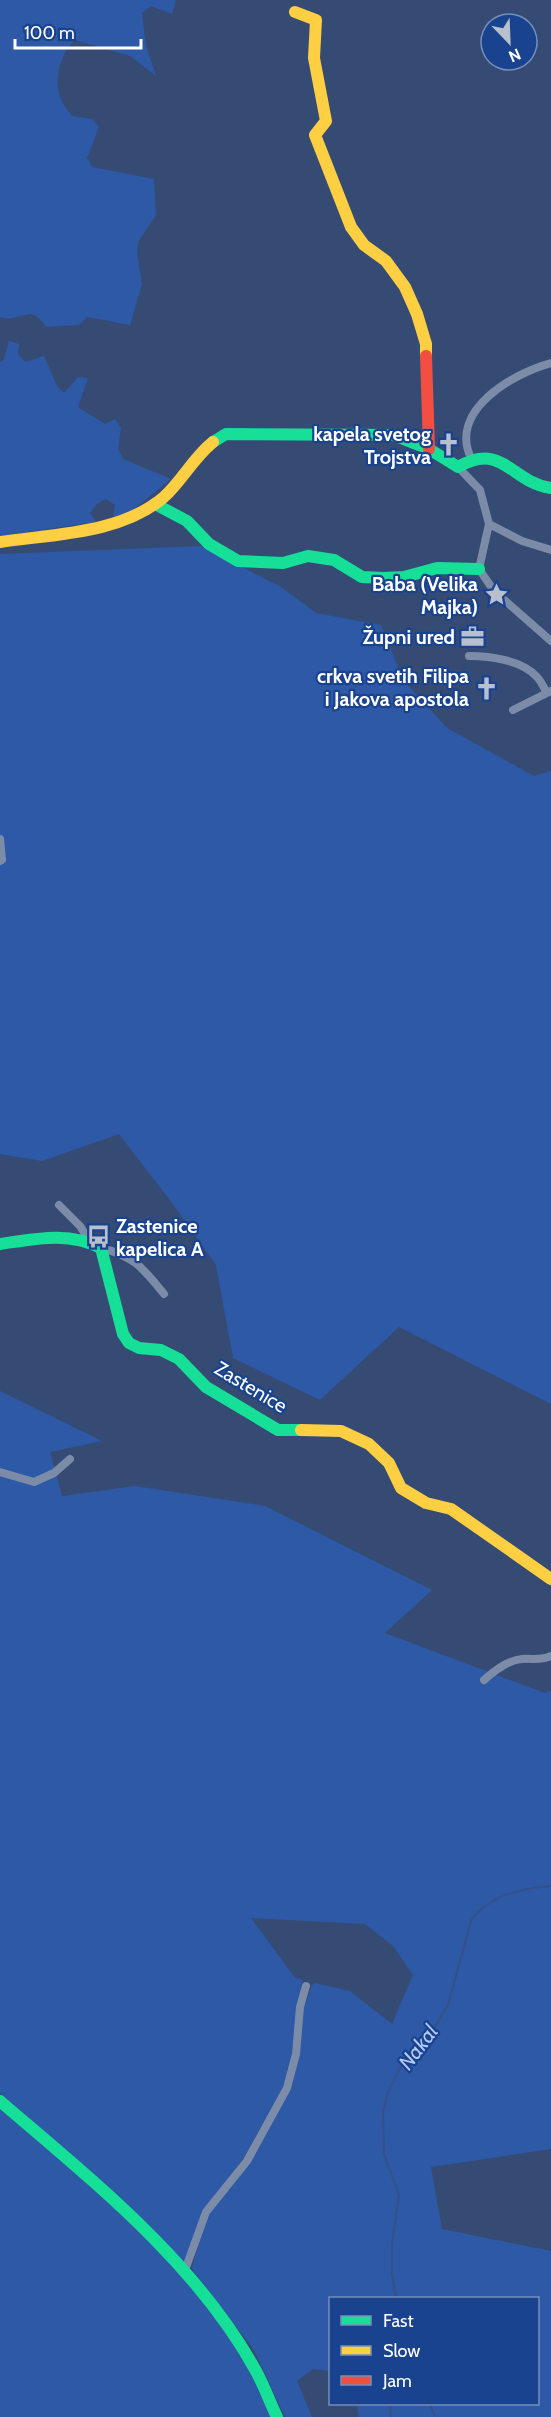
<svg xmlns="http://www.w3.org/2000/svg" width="551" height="2417" font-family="Cabin,sans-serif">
  <rect width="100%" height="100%" fill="#354b74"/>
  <path fill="#2d59a6" d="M0,0H176L172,14L151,6L142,13L146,46L156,76L130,56L75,40C60,53 53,81 61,99C63,105 68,110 72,116L92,119L99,127L87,158L92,167L154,179L156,215L138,242L137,253L142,284L130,325L87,317L79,325L46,327C30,301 21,324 0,317Z
    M9,341L19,344L18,354L25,362L44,356L57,386L64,393L78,377L88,378L78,407L105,424L115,419L121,428L118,449L123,459L171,479L129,513L113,516L115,505L106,499L97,504L90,513L96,522L0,536V362L3,361Z
    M201,546L281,587L316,613L381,625L403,680L447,728L534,776L551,771V1404L399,1327L320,1400L233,1358L216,1265L175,1207L119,1134L42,1161L0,1154V554Z
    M0,1391L102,1441L50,1452L62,1496L135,1486L265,1506L432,1590L385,1633L545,1693L551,1691V2149L431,2167L442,2229L551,2251V2417H359L357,2404H538V2298H330V2371L313,2369L297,2381L312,2417H285L254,2350L192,2269L200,2236L207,2218L289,2085L302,2013L312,1985L315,1983L350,1991L392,2024L413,1975L393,1946L365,1924L251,1918L295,1978L303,1980L290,2065L283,2087L245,2156L204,2211L184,2262H180L101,2181L0,2093Z
    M0,2106C80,2176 164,2246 227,2332C246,2358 258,2388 272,2417H0Z"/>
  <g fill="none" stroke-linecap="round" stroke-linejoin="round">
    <path stroke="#355189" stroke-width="2" d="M396,2298L392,2273V2244L399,2195L384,2154L383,2112L388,2092L403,2062L425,2043L448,2005L471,1921C488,1896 522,1888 551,1886
      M390,2404L391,2417
      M430,2404L435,2417"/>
    <path stroke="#7c8ca8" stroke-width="8" d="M471,458C448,410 514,373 551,363
      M458,467L480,490L489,524L522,541L551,550
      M489,524L479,569L494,591L551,641
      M469,656C490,656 522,660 537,677C541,681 544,688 547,693L551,691
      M513,710L547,693
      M0,839L2,860L0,861
      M59,1205L80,1226L89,1240
      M101,1248C134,1256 143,1268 164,1294
      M0,1472L34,1482L54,1473L70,1459
      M484,1680C494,1671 508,1660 522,1659C533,1658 540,1661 551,1656
      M184,2273L206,2212L247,2161L287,2088L296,2054L300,2007L306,1986"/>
    <path stroke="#16e098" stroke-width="12" d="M213,442L226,434L393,435L429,449L458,467C503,441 510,482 551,488
      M155,504L187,521L209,544L238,561L283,563L308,556L334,560L362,577L384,578L404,577L437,568L479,569
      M0,1244C35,1239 68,1231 101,1248L123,1334L129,1343L139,1348L161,1350L179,1359L206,1387L278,1430H301
      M0,2101C93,2181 196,2262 256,2371C264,2386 270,2402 277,2417"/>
    <path stroke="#ffcf43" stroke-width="12" d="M295,12L316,20L314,58L326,121L315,135L351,227L364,245L386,261L405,287L417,314L426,344V356
      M0,542C53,534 121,534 164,497C182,481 193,458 213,442
      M301,1430L341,1431L369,1444L389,1463L401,1488L426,1503L451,1509L551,1579"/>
    <path stroke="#f24e42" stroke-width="12" d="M426,356L429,449"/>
  </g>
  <defs>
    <symbol id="church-bare" viewBox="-9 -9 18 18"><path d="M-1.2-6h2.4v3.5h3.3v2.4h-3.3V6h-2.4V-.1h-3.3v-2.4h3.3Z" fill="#b8c0ce" stroke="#1a438f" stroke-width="2.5" paint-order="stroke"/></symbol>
    <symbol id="sight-bare" viewBox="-9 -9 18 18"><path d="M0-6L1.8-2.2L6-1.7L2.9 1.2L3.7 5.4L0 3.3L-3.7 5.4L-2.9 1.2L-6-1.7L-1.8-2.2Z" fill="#b8c0ce" stroke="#1a438f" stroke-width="2.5" paint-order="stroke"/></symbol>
    <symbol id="office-bare" viewBox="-9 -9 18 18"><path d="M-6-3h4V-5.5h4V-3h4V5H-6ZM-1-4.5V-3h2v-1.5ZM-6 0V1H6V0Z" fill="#b8c0ce" stroke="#1a438f" stroke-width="2.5" paint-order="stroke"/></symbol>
    <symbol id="bus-bare" viewBox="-9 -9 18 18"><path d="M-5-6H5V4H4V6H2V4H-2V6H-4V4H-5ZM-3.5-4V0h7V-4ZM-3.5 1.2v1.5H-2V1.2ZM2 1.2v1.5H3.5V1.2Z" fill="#b8c0ce" stroke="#1a438f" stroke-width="2.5" paint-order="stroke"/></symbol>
  </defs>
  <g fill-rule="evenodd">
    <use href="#church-bare" x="432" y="428" width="33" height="33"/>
    <use href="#sight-bare" x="480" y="578" width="33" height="33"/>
    <use href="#office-bare" x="456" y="620" width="33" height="33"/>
    <use href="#church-bare" x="470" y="672" width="33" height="33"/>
    <use href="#bus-bare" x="82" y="1220" width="33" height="33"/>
  </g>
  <g text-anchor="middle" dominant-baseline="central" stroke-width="4.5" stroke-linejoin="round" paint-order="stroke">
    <g font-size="20" font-weight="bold" fill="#fff" stroke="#1a438f" text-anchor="end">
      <text x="431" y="434">kapela svetog<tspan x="431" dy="23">Trojstva</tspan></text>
      <text x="478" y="584">Baba (Velika<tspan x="478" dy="23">Majka)</tspan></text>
      <text x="455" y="637">Župni ured</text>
      <text x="469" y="676">crkva svetih Filipa<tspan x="469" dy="23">i Jakova apostola</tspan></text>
      <text x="116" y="1226" text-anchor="start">Zastenice<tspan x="116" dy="23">kapelica A</tspan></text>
    </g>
    <g font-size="20" fill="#fff" stroke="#1a438f">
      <text transform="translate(251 1387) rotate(31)">Zastenice</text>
    </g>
    <g font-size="21" font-style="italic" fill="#b3ccf6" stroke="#1a438f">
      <text transform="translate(418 2047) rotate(-53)">Nakal</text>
    </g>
  </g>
  <rect x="329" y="2297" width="210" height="108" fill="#1a438f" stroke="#768ebc" stroke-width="1.5"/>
  <rect x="341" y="2316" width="30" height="9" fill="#16e098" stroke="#768ebc" stroke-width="1.5"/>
  <text x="383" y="2327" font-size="18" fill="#ffffff">Fast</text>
  <rect x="341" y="2346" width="30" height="9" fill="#ffcf43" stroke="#768ebc" stroke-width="1.5"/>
  <text x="383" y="2357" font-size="18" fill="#ffffff">Slow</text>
  <rect x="341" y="2376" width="30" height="9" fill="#f24e42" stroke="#768ebc" stroke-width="1.5"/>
  <text x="383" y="2387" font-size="18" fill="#ffffff">Jam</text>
  <g transform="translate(509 42) rotate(157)"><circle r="28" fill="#1a438f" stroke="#768ebc" stroke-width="1.5"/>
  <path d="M0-4.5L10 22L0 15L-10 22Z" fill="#b8c0ce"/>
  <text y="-9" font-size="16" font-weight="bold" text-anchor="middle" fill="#ffffff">N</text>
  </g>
  <path d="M15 39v9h126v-9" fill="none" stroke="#ffffff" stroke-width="3"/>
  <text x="24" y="39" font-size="18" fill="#ffffff" stroke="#1a438f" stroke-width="4.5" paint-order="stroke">100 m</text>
</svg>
